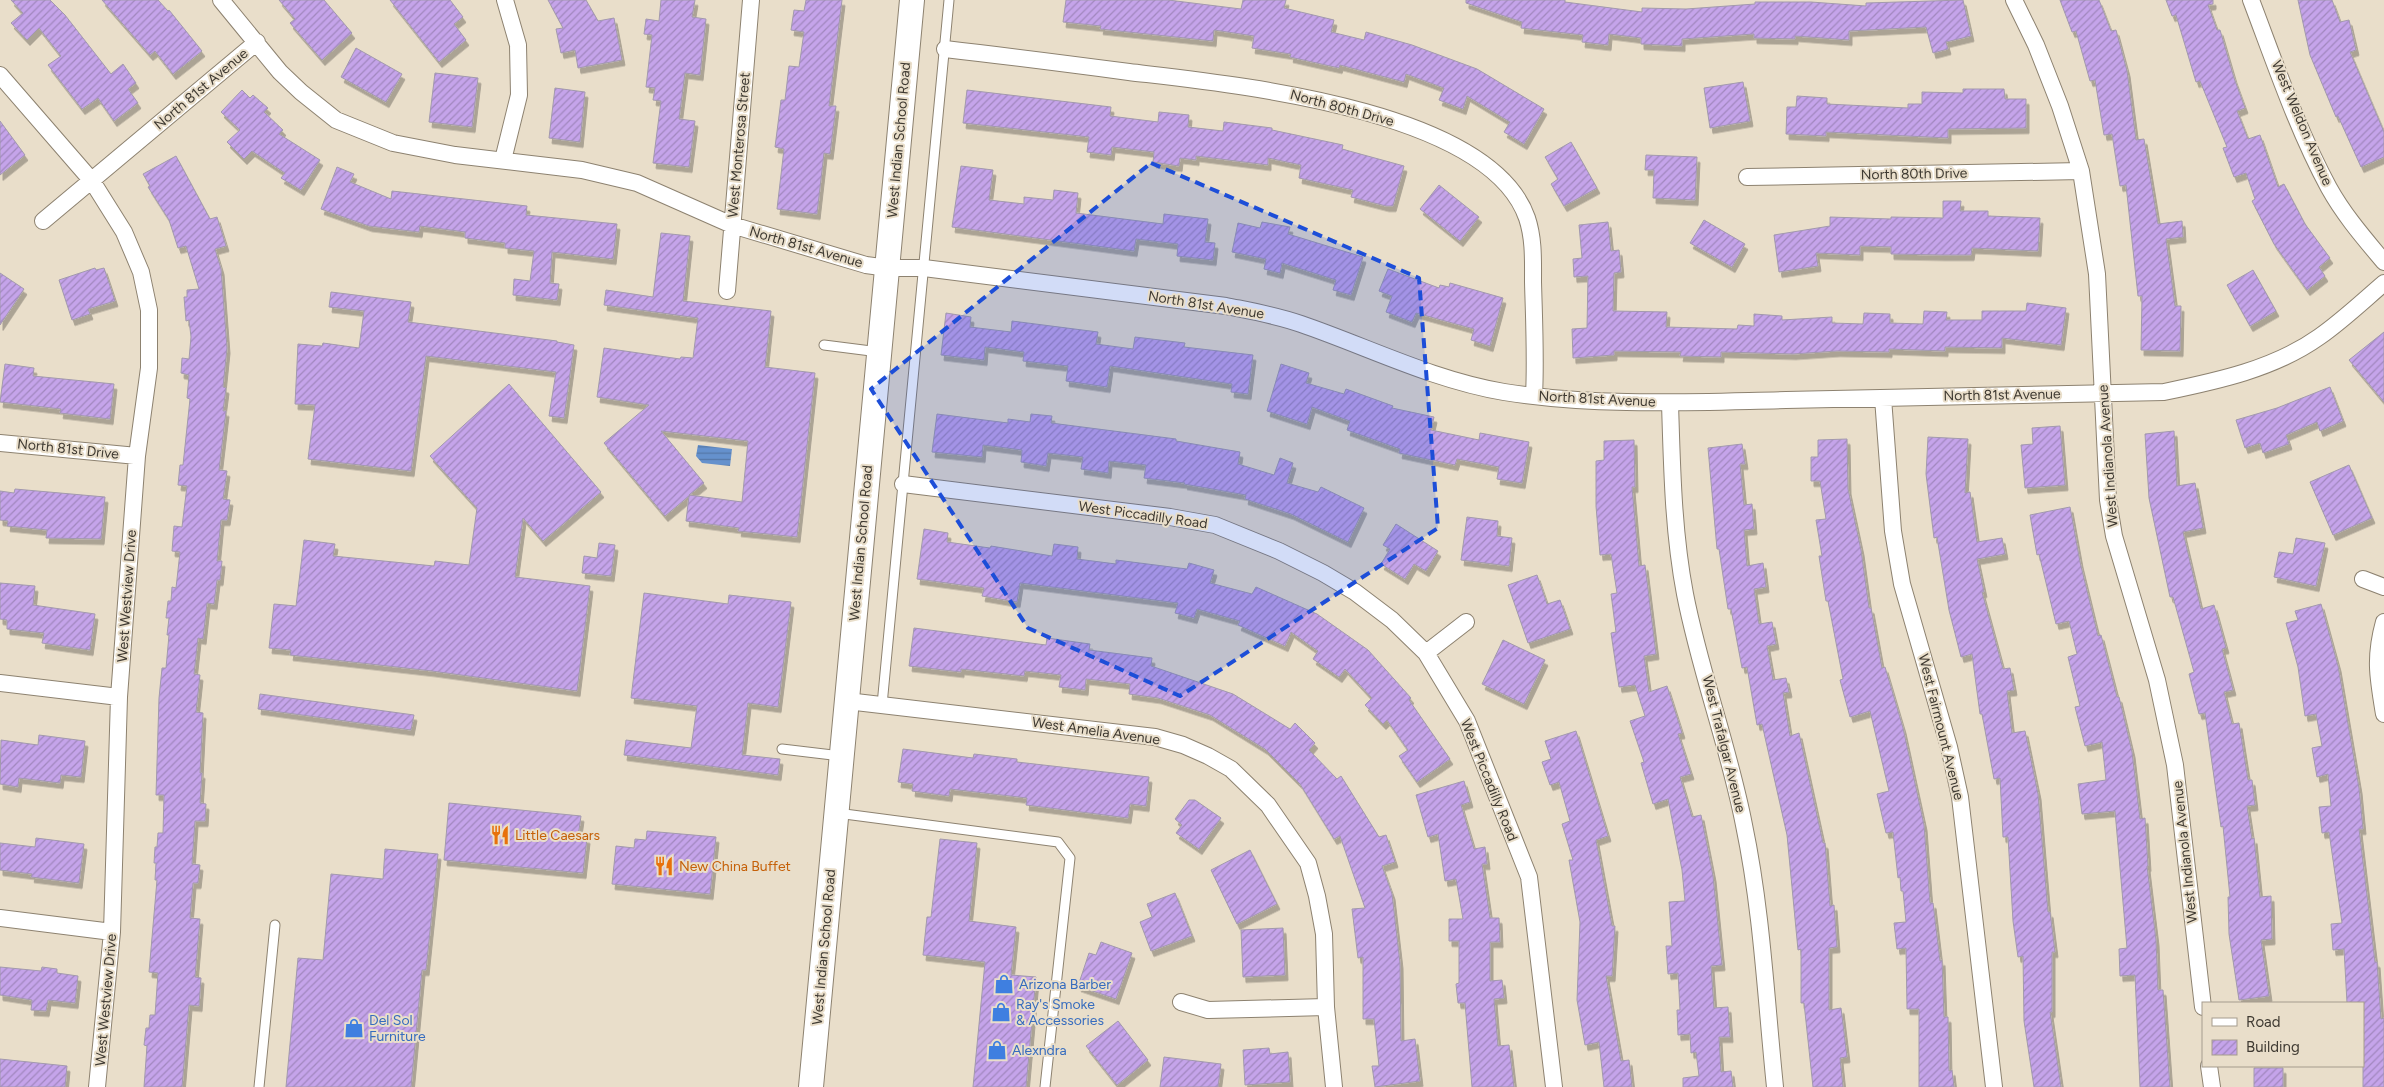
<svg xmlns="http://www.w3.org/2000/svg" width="2384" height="1087" font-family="Figtree,sans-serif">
  <defs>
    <pattern id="water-rules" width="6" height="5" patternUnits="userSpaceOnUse" patternTransform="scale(1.25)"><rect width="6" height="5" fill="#6591cd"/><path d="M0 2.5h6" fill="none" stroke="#5577a7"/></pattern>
    <pattern id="building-hatch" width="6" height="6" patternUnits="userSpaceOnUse" patternTransform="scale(1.25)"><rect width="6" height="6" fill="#c5a4ea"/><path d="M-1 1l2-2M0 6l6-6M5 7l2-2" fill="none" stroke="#a187be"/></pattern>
    <filter id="shadow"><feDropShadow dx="3" dy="5.5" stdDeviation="0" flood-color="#0004"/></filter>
  </defs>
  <rect width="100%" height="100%" fill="#e9deca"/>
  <path fill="url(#water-rules)" d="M698,445L732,449L730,466L702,463L696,456Z"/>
  <path fill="url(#building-hatch)" stroke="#a299ad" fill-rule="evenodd" filter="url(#shadow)" d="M11,0H50L65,15L111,74L123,64L136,83L128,89L138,103L114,121L98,98L82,109L48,65L61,56L39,28L27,40L11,23L23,13Z
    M102,0H158L168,11L169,10L202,51L173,74L155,51L150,55Z
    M279,0H324L352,33L322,60L290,23L295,19Z
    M390,0H450L463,17L454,24L466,40L439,62Z
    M548,0H586L598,21L614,18L622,60L578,68L575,50L561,53L556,29L563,28Z
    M661,0H695L692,17L706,19L700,75L685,73L679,119L695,121L689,167L653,163L661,101L653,100L655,88L646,87L652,35L644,34L646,19L659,21Z
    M806,0H842L829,106H836L830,154L824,153L817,214L777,209L784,149L775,147L781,100H785L789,66L799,67L804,32L791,30L794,10L804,11Z
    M1066,0H1168L1241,9L1243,0H1286L1284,8L1334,20L1331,32L1364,40L1366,32L1412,45L1477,69L1544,109L1524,144L1504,132L1510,122L1467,96L1463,109L1439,100L1444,88L1406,74L1404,82L1340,65L1339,68L1290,57L1291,54L1252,48L1254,36L1214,30L1213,41L1100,29L1101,26L1063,22Z
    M1466,0H1565V2L1642,12V8L1686,9L1755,4V2H1811L1866,6V3L1963,0L1971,36L1946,42L1948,49L1933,53L1926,27L1849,31V40L1795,36V39L1754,38V34L1682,39V46L1641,44V38L1609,34L1608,45L1582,42L1583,35L1521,28L1522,22L1466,3Z
    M2060,0H2099L2111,31L2116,30L2127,71L2136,140L2144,139L2158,224L2182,221L2183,237L2166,239L2175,306H2181L2180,351L2141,350L2142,296H2138L2126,185L2120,186L2112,134L2104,135L2095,80L2090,81L2076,31L2072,32Z
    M2166,0H2213V4L2208,5L2217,30H2220L2234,78L2245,108L2237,111L2248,139L2260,135L2278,187L2284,184L2305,224L2330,258L2319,267L2325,276L2307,290L2274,244L2252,201L2255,199L2246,173L2234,177L2223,148L2227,147L2200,81L2196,82L2176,15L2172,16Z
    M2298,0H2332L2340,22L2349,20L2356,50L2350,52L2384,132V157L2361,167L2338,116L2336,117L2310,55Z
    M356,48L402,74L386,102L341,77Z
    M435,73L478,78L472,127L429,122Z
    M1743,82L1750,121L1710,128L1704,88Z
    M555,88L585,92L580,142L549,138Z
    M1963,89H2004L2005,99H2026V128L1948,129V138L1826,132V136L1786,134L1787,107H1796L1797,96L1827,98V104L1908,108V104H1922V92L1963,93Z
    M242,90L250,98L253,95L268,108L264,112L283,130L279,134L320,160L301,190L281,178L285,173L252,151L244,159L227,142L240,130L221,112Z
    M967,90L1111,107L1110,116L1158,122L1159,112L1189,115L1188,127L1223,131L1224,122L1272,128V130L1343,145L1342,149L1404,166L1393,206H1386L1351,197L1353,190L1299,178L1301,165L1268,158V165L1196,156V160L1180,158L1179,166L1153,162L1154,152L1112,147L1111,155L1087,152L1089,137L963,123Z
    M0,121L25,155L0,175Z
    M1571,142L1597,188L1564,206L1551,184L1558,179L1545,157Z
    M1646,155L1697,157L1695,200L1653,198L1654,170H1645Z
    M176,156L210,219L217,217L226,246L215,249L221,269L227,348L223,387L226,388L223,411H226L219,470L227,471L223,499L230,500L227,520H221L217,561H222L220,580H217L214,604L207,603L203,639L198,638L194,674L200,675L196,712L203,713L200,773H202L200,803L206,804L205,821H195L192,864L200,865L198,883H193L190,918L200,919L195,977L201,978L199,1006L189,1005L182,1087H144L147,1046L144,1045L146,1028H149L150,1015H155L158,973L149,972L157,880H155L156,863H154L155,847H157L158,833H163L164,795H156L159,698L162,668H166L169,635H167L169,618H166L168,601H171L172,587L176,588L180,552L172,551L174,526L182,527L187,486L178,485L180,465H183L190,399L187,398L189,375L181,373L182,358L189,359L191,337L189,320L186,321L184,297H187V290L199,289L186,246L178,248L169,220L148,187L150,186L143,174Z
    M961,166L993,170L989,200L1024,204V197L1053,200L1054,190L1078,193L1076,213L1163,224L1164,214L1208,219L1205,242L1215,243L1213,260L1177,256L1178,244L1136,239L1134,251L952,227Z
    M337,167L354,174L350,182L391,199L392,191L527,206L526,215L617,224L613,259L552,252L550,283L559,284L557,300L513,295L514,279L530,281L534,251L505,248V243L465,238V232L420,226L419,232L369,226L321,209Z
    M1439,185L1479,217L1460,241L1420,209Z
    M1943,201H1961L1960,211H1988V216L2040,218L2038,251L1972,248L1971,255H1942L1891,254V247L1860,246V255L1816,253L1818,266L1779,272L1774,235L1830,226V217L1891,219V217L1943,218Z
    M1704,220L1745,244L1732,267L1690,243Z
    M1262,222L1290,227L1288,234L1363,257L1351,295L1333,290L1336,280L1282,263L1280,273L1264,269L1266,259L1232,252L1238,223L1260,228Z
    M1608,222L1611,251L1619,250L1621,272L1614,273L1613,311L1667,312L1666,327L1737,329L1738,325L1754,326V314L1782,316V320L1832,317V323L1863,324L1864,313L1890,314V323L1923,324L1924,311L1947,312L1946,320H1982V311H2026L2027,303L2066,308L2061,345L2002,338V348L1945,347V351L1889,349V352L1837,351L1793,354L1721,352V357L1680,356L1681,352L1614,351V355L1573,358L1572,329L1587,328L1588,276L1574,277L1573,259L1582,258L1579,225Z
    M661,233L690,236L683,301L771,311L765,367L815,373L797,537L738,531L739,528L686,521L689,496L665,516L604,443L649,405L597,397L604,348L680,359L681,357L693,358L698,318L604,305L606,290L653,297ZM661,431L748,441L742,502L689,495L704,483Z
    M95,268L96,270L104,268L115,301L88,309L90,314L72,320L59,280Z
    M1388,269L1439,288L1440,285L1449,287L1450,283L1503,298L1490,346L1471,340L1474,329L1416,313L1412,322L1386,312L1392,296L1379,291Z
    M2253,270L2276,311L2250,326L2227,285Z
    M0,273L24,289L0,325Z
    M331,292L411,302L408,322L557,341V342L574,345L564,418L549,416L556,372L426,356L411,471L308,459L315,405L295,404L298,344L322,346L323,343L359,348L364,311L329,307Z
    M946,313L971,317L970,327L1011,332L1012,321L1098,332L1096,344L1133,349L1135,337L1185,343L1184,347L1253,355L1248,394L1231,392L1232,384L1110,366L1107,387L1066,381L1068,366L1023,361L1024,352L985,347L984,360L941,355Z
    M2384,332V402L2349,360Z
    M5,364L34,368L33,376L114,384L110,419L60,413L61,409L0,402Z
    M1281,364L1309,373L1306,383L1344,394L1346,389L1393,406L1392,408L1434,417L1431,430L1479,440L1480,433L1529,442L1522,483L1497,479L1499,467L1457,459L1455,465L1399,453L1400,449L1347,430L1350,421L1312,407L1307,424L1267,411Z
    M509,384L601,492L543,541L523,518L515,577L590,586L577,691L432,671L290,655L291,650L269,648L274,604L296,606L304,540L335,544L333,556L434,566L435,561L469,565L477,508L430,456Z
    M2330,387L2343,421L2320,431L2317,422L2286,435L2289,444L2263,453L2260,443L2245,448L2236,420L2277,408Z
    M937,414L1008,423V419L1030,422L1031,414L1052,416L1051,423L1176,439V441L1240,452L1238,464L1274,475L1280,458L1293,463L1287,483L1318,492L1321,487L1364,508L1348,542L1291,514L1245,499L1246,495L1184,484L1185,483L1144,478L1146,465L1109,461L1108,473L1081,469L1083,457L1048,453L1046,466L1021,462L1022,450L983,445L982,457L932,452Z
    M2060,426L2065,485L2025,488L2021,445L2033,444L2032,428Z
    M2174,431L2177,486L2195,483L2203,528L2183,532L2201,609L2214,605L2226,648L2222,649L2233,690L2224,692L2232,724L2239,723L2248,780H2252L2255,805L2247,806L2252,839L2254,838L2260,897L2271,896L2272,939L2261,940L2269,996L2239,1000L2229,934L2228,897H2230L2223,826L2221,827L2205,713L2199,714L2189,674L2194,672L2173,597H2170L2149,498L2145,434Z
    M1928,437L1968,439L1965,493L1970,492L1977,542L2002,538L2005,554L1977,559L1984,592H1982L2003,669L2010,668L2014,690L2007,691L2012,733L2025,731L2038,794L2048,912H2050L2055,952H2052V1012H2050L2061,1087H2034L2024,1021L2023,956L2018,957L2013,921L2008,837H2003L2000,778L1994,779L1982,714H1980L1972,654L1961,657L1949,610L1937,537L1934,538L1926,474Z
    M1847,439L1848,489L1861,550L1869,608H1871L1882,668L1885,667L1903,728L1924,825L1930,903H1933L1940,961L1942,960L1944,1017H1948L1949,1071L1952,1070L1954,1087H1919V1009H1907L1906,948L1897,949L1894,923L1906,922L1903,891H1901L1900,877L1898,878L1893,832L1886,833L1877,794L1889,791L1870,711L1850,717L1840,680L1843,679L1828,601H1826L1819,556H1822L1816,520L1826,519L1820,481H1811V457H1818V440Z
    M1634,440L1635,487H1632L1639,566L1645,565L1656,654L1644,656L1649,692L1667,686L1682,733L1678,734L1691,774L1680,777L1692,817L1701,815L1713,876L1722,965L1711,966L1714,1008L1728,1007L1730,1037H1719L1721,1072L1731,1071L1733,1087H1683V1078L1699,1076L1696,1052L1691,1053L1690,1034L1678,1035L1677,1010H1680L1678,973L1668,974L1666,946H1672L1669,902L1685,901L1682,870L1668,799L1653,804L1641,763L1644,762L1630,721L1645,716L1635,685L1619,687L1611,633L1616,632L1611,594L1617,593L1611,554L1600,555L1596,506V461L1604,460V441Z
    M1742,444L1745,464H1740L1744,505L1752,504L1754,529L1744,530L1747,566L1763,563L1766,587L1754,589L1759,624L1772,622L1776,644L1767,646L1773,680L1786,678L1789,692L1783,693L1790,736L1799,733L1823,843H1825L1830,906L1834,905L1837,947L1829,948V1010L1841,1008L1847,1057L1840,1058L1843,1087H1813L1804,1003H1801V949L1798,950L1787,835L1762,724L1757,725L1747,667L1742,668L1731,609H1728L1719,549H1717L1708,448Z
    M2349,465L2372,518L2333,535L2310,482Z
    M15,489L105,497L101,539L46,538L47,530L7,526L8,521L0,520V491L14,493Z
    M2070,507L2080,562L2098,636L2101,635L2117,697H2119L2132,752L2140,819L2145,818L2148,866H2147L2156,940L2158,990H2163L2170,1087H2140L2135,975L2120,976L2119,949L2127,948L2115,811L2082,814L2078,784L2106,780L2102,742L2085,746L2075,707L2080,706L2068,657L2077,654L2069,621L2056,624L2039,554L2037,555L2030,515Z
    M1467,517L1498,521L1497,536L1512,538L1509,566L1461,560Z
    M1396,524L1438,551L1426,571L1414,564L1405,579L1381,564L1390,549L1383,545Z
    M924,529L948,533L947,542L990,548L991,546L1052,556L1054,544L1078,547L1077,559L1116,564V560L1187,569L1189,563L1214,570L1210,583L1252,594L1256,587L1317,614L1368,650L1411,698L1409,700L1450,759L1417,782L1399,756L1408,750L1387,720L1383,724L1365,705L1372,698L1345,669L1339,677L1313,659L1318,651L1291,632L1285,646L1238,625L1240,621L1197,609L1194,618L1175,613L1178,603L1020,583L1017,602L982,596L984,588L917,579Z
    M2296,538L2325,543L2316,586L2274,577L2279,552L2293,554Z
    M599,543L615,545L611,576L582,573L584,556L597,558Z
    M1537,575L1547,604L1560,600L1570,629L1528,643L1508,585Z
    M0,583L35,586L33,605L95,614L90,650L42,643L44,633L7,629V620L0,619Z
    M644,593L728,604L729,595L791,602L778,707L748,703L742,755L780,759L778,775L624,755L626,740L691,748L697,706L631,698Z
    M2321,604L2338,666L2359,788L2363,829H2359L2375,962H2377L2381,1019L2384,1018V1087H2363V1003H2347L2344,949L2333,950L2331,924L2342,923L2329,832L2322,833L2319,807L2331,806L2328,774L2317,777L2312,748L2322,746L2316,714L2305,716L2298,667L2286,623L2298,620L2295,611Z
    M914,628L1046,645L1047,638L1090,644L1089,650L1152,658L1151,666L1233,694L1290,729L1295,723L1315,743L1309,750L1337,779L1341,776L1379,837L1386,835L1395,862L1382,866L1392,894L1400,963L1401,1041L1415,1039L1420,1081L1375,1087L1372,1066H1379L1374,1019H1363V957L1358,958L1352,909L1365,908L1340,836L1334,839L1300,784L1265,749L1210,715L1158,698L1129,694L1130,684L1086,679L1085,690L1059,687L1061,675L1025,671L1024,676L961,669V672L909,666Z
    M1503,640L1545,660L1524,704L1482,684Z
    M260,694L414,715L411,730L258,709Z
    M1576,731L1608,836L1596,840L1612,926H1615L1612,976H1606L1621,1061L1629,1060L1632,1087H1604L1599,1042L1585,1045L1577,1000L1580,922L1569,860H1573L1562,824L1570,821L1559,782L1550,785L1542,762L1551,759L1545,741Z
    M39,735L85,741L81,777L61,775L60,783L19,778L18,787L0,784L1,740L38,745Z
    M903,749L973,758L974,754L1017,759V762L1149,777L1146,806L1130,804L1128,818L1026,805L1027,798L950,789L949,796L912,791L913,784L898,782Z
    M1464,781L1470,802L1461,805L1474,849L1485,847L1487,864H1482L1490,918H1499L1500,942H1490V981L1502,980L1504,998L1494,999L1498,1046L1509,1045L1514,1087H1472L1465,1003H1458L1456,984L1459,983V941H1449V919H1463L1456,879L1445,881L1438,834L1428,837L1416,795Z
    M1189,800H1195L1221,818L1199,849L1176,833L1182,825L1175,819Z
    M449,803L581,816L578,837L587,838L583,873L444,860Z
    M647,831L716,837L710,894L612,884L616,846L634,848L635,839L646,840Z
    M36,838L84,844L79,883L31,877L32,874L0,870V843L35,847Z
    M940,839L977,843L969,921L1016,927L1011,975L1036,977L1026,1087H973L985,962L923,955L927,917H931Z
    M385,849L438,854L426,970H422L411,1087H286L298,958L323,960L331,874L383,879Z
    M1250,850L1277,904L1237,924L1211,870Z
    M1175,893L1192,936L1151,951L1140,922L1152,917L1147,904Z
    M1283,928L1285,975L1243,977L1241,930Z
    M1101,942L1132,953L1116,999L1078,986L1089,953L1096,955Z
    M0,967L41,971L42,967L57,969V973L78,976L75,1003L48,1000L46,1011L31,1010L32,1000L0,995Z
    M1118,1021L1148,1060L1117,1085L1086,1046Z
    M1269,1048L1270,1054L1288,1052L1290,1082L1245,1085L1243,1050Z
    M1164,1057L1221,1064L1218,1087H1160Z
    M0,1059L67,1066L65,1087H0Z
    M2254,1068H2283V1087H2254Z"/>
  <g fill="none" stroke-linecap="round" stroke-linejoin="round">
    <defs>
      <path id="service" d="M824,345L879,352
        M882,705L949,0
        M782,749L841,756
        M837,813L1058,842L1070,858L1045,1087
        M259,1087L275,925"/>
      <path id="minor" d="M221,0L280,72L301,92L336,120L393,143L455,155L582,170L637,183L732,225L866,265L888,268H924L1226,306C1251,311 1276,315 1301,324C1368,347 1433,380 1504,392C1598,407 1692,402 1786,400C1912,398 2038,394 2164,392C2217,381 2274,369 2319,337C2342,321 2363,301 2384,283
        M2014,0L2036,45L2060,106L2081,171L2097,274L2108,500L2114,536L2157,680L2175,765L2203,1007
        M2251,0C2275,63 2297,129 2329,188C2344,215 2364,238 2384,262
        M945,49C1006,56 1068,64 1129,72C1229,84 1489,108 1527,218C1534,239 1533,261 1533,282C1534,320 1536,358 1534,396
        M0,75L92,181L124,232L141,272L149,310V368L137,456L119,697L112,932L97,1087
        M503,160L519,95L518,45L505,0
        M1747,177L2081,171
        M43,221L257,42
        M727,291L751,0
        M1883,398L1893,531L1902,584L1949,747L1960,797L1994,1087
        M1670,403C1672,467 1673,531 1685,594C1700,672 1729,747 1744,825C1762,911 1766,1000 1775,1087
        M0,443L137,456
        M903,484L1170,517L1215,525L1279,551L1323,573L1355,592L1392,620L1426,653L1467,721L1529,877L1554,1087
        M2363,579L2384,587
        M2384,622C2374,658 2378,678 2384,714
        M1426,653L1466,622
        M0,683L119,697
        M847,701L1155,737L1183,745L1208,756L1231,769L1268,805L1308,863L1317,896L1324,934L1326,1007L1334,1087
        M0,918L112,932
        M1181,1002L1208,1010L1326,1007
        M2209,1066L2212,1087"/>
      <path id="secondary" d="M811,1087L912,0"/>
    </defs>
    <use href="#service" stroke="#8d8270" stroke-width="11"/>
    <use href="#minor" stroke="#8d8270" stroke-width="18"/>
    <use href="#secondary" stroke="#8d8270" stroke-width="26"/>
    <use href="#service" stroke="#fff" stroke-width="9"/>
    <use href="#minor" stroke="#fff" stroke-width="16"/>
    <use href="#secondary" stroke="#fff" stroke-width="24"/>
  </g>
  <path fill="#1d4ed8" fill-opacity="0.2" stroke="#1d4ed8" stroke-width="4" stroke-dasharray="10 6" stroke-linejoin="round" d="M1151,163L1419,278L1438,528L1180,696L1028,628L871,389Z"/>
  <defs>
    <symbol id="restaurant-bare" viewBox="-9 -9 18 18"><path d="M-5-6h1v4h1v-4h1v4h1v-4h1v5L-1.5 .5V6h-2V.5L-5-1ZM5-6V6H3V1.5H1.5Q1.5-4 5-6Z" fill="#e8710a" stroke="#e9deca" stroke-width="2.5" paint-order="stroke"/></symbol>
    <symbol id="shop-bare" viewBox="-9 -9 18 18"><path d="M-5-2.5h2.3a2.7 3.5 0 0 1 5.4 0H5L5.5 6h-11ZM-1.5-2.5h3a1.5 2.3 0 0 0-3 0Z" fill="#3f7fe0" stroke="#e9deca" stroke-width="2.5" paint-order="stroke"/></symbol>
  </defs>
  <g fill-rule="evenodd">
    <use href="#restaurant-bare" x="486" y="821" width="28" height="28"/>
    <use href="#restaurant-bare" x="650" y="852" width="28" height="28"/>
    <use href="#shop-bare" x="990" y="970" width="28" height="28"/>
    <use href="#shop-bare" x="987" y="998" width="28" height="28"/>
    <use href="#shop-bare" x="340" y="1014" width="28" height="28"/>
    <use href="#shop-bare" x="983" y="1036" width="28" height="28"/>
  </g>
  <g text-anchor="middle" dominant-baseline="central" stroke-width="4" stroke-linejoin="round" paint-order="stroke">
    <g font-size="14" fill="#3f3a32" stroke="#e9deca">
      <text transform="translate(201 89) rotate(-40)">North 81st Avenue</text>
      <text transform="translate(1342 108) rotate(15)">North 80th Drive</text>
      <text transform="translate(2302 123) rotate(67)">West Weldon Avenue</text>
      <text transform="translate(899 140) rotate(-85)">West Indian School Road</text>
      <text transform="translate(739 145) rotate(-85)">West Monterosa Street</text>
      <text transform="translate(1914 174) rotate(-1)">North 80th Drive</text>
      <text transform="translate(806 247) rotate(16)">North 81st Avenue</text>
      <text transform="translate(1206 305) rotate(9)">North 81st Avenue</text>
      <text transform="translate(2002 395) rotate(-1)">North 81st Avenue</text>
      <text transform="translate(1597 399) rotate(3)">North 81st Avenue</text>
      <text transform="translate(68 449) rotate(6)">North 81st Drive</text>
      <text transform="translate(2108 456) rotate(-94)">West Indianola Avenue</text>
      <text transform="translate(1143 515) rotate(8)">West Piccadilly Road</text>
      <text transform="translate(861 543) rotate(-85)">West Indian School Road</text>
      <text transform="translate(127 596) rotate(-86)">West Westview Drive</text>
      <text transform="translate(1941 727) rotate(76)">West Fairmount Avenue</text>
      <text transform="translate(1096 731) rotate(8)">West Amelia Avenue</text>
      <text transform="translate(1724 744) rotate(76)">West Trafalgar Avenue</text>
      <text transform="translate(1489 780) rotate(68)">West Piccadilly Road</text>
      <text transform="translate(2185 852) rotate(-96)">West Indianola Avenue</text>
      <text transform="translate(824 947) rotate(-85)">West Indian School Road</text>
      <text transform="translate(106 1000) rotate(-85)">West Westview Drive</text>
    </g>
    <g font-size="14" fill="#c56008" stroke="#e9deca" text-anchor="start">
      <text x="515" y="835">Little Caesars</text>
      <text x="679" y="866">New China Buffet</text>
    </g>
    <g font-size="14" fill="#366cbe" stroke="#e9deca" text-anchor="start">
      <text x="1019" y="984">Arizona Barber</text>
      <text x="1016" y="1004">Ray's Smoke<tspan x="1016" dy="16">&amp; Accessories</tspan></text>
      <text x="369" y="1020">Del Sol<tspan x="369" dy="16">Furniture</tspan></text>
      <text x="1012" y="1050">Alexndra</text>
    </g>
  </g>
  <rect x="2202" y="1002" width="162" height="65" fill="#e9deca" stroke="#a59c8d"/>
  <rect x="2212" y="1018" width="25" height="8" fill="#ffffff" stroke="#a59c8d"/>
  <text x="2246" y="1027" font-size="15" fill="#3f3a32">Road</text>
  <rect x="2212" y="1040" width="25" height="15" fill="url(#building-hatch)" stroke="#a59c8d"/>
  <text x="2246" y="1052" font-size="15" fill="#3f3a32">Building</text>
</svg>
